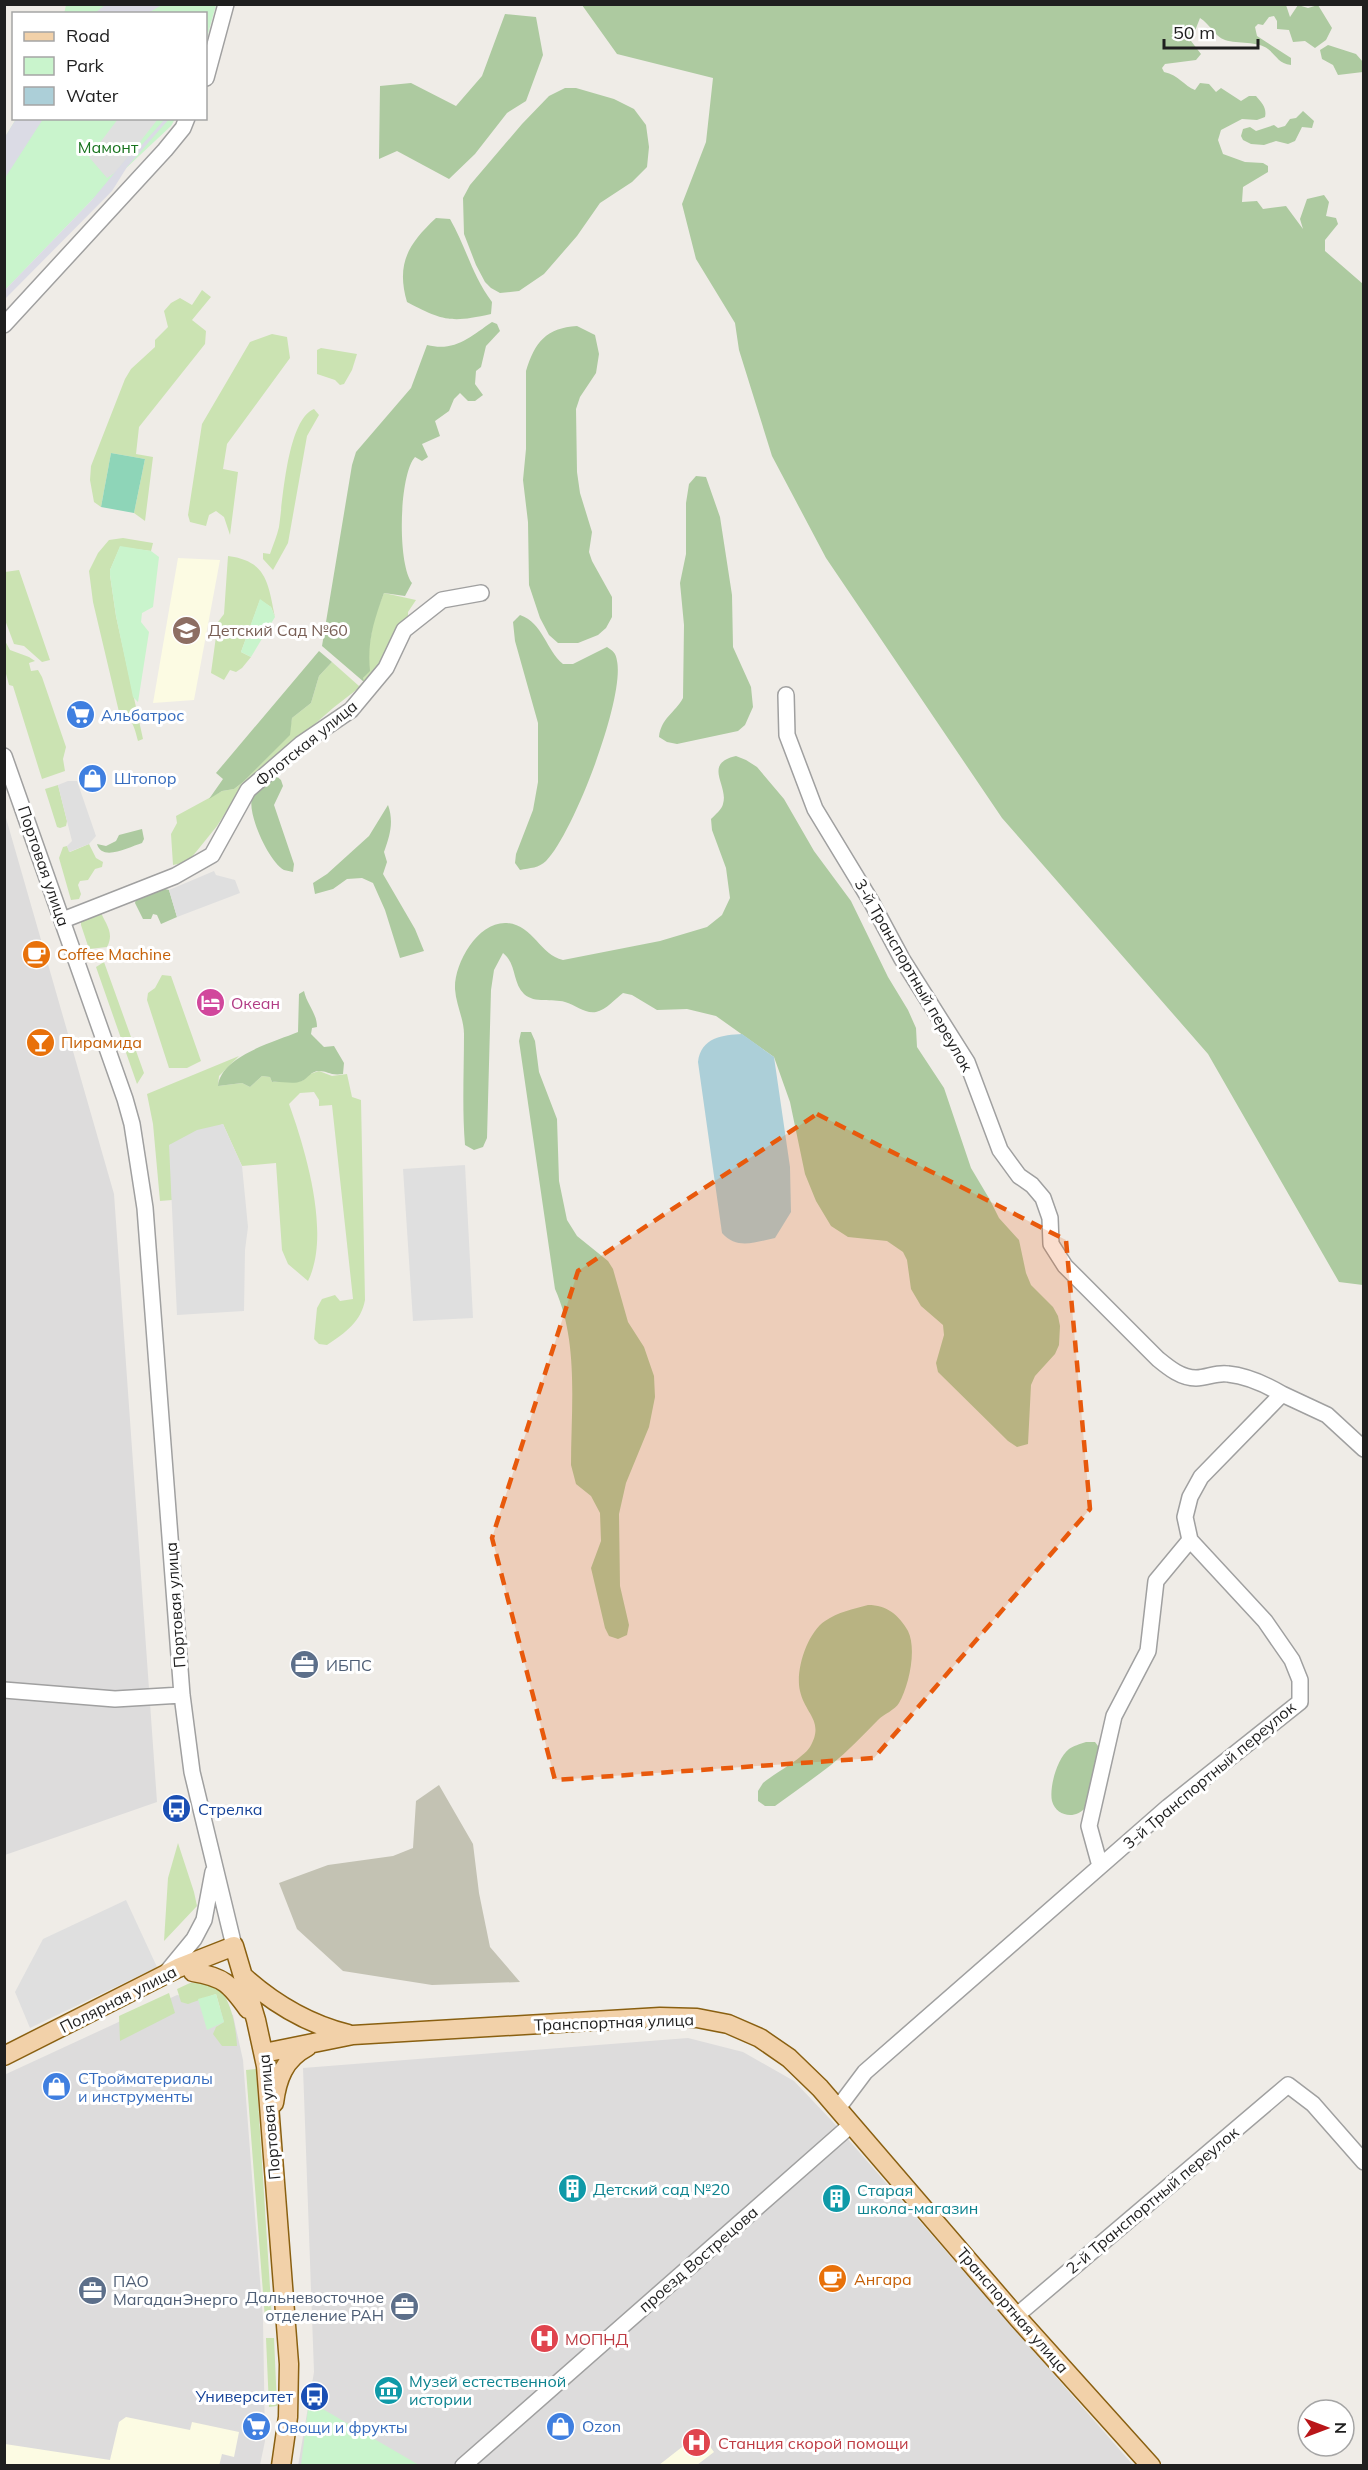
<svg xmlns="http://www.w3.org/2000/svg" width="1368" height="2470" font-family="Mulish,sans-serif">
  <rect width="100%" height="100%" fill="#efece7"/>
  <path fill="#dddcdc" d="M4,811L114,1194L157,1802L5,1855Z
    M177,1995L207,2001L233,2015L243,2060L263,2319L265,2441L260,2465H5L4,2075Z
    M688,2038L743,2052L794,2081L832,2121L1133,2465L298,2466L314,2372L303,2068Z"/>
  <path fill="#fcfbe3" d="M178,558L220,560L194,700L153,703Z
    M126,2417L190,2430L192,2422L239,2432L234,2457L222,2454L219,2466L5,2465V2444L110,2460L119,2422Z
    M700,2433L714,2452L697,2465H659Z"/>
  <path fill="#c3c2b3" d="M439,1785L473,1844L479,1893L490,1947L520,1982L432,1985L343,1971L297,1929L279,1883L328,1865L393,1856L413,1848L416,1801Z"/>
  <path fill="#cbe3b2" d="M202,290L211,297L192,320L206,331L205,344L139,427L136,454L153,457L145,521L134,513L145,459L111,453L101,507L94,502L90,480L91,466L125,379L131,369L155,347V340L168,327L164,311L171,303L180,298L192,305Z
    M272,334L287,337L290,358L227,444L223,469L238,472L230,535L224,517L216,511L209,515L206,526L190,522L188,515L202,424L250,342Z
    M321,348L357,354L352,370L344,384L340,385L335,380L317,374V350Z
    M314,409L319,415L307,436L288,543L273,570L263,559V553L270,554C273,545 277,536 279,527C283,501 287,420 314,409Z
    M123,538L153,543L151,551L120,547L110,570V575L116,616L143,739L138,741C135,729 132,716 119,712L93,602L89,571L98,553L109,540Z
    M228,556C267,561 268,583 275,617L271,607L260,600L241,652L251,657L242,668L236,672L230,670L224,680L211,673L218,622L224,614Z
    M19,570L50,660L42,662L24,646L14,644L5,620V572Z
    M384,593L416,600L408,612V617L373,677L333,708L240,790L217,826L196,852L187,862L173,865L171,834L177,823L176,816L222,791L234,789L243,782L289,735L292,718L311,703L319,676L332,662L359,686L363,682V678L369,671L368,653L374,618Z
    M4,639L10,650L29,657L35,661L29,663L31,671L38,670L42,677L66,747L63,759L65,771L42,779L13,686L9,685L5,670Z
    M58,785L67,821L66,826L60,828L57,827L45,789Z
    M89,844L96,858L103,862L102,867L95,869L88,880L80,881L78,885L81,894L79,899L71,900L59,858L63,847L67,846L70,852Z
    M100,910C105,924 115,932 107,947L89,949L81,925V916Z
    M104,962L144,1073L137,1084L96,967Z
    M162,975L171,976L201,1061L187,1068H169L147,1000L148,993L155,988Z
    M239,1056L219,1076L218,1086L242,1083L250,1087L262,1076L270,1077L272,1082L302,1081L310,1074L319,1071L332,1076L347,1074L352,1097L361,1100L365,1300C361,1322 345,1333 327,1345L319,1344L314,1339L317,1308L322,1299L335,1295L340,1301L353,1299L332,1105L319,1106V1100L314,1092L300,1093L289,1104C306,1151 331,1235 308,1281L288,1264L282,1250L276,1163L242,1166L223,1124L170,1145L172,1200L160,1201L153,1124L147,1094Z
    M178,1843L194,1892L197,1906L164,1941L168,1878Z
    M190,1983C196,1983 204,1981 209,1983C231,1990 236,2027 237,2046H222L213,2034L216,2027L224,2022L216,1994L188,2004L181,2002L177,1989Z
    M169,1993L175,2013L120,2041L119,2016Z
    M256,2069L272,2319H265L246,2070Z
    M266,2338H274L277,2406L269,2407Z"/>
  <path fill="#adcaa0" d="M1286,5L1290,17L1298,5L1308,8L1318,5L1332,28L1326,40L1315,48L1305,41L1293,42L1289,30L1277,29V21L1274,16L1269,17L1263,25L1258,24L1255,27L1257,36L1291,58V65C1278,63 1277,56 1268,49C1258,41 1238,44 1225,40C1214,36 1210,24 1200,18L1191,41L1201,54L1196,60L1165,64L1162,68L1164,72C1179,75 1184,86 1195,90L1200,83L1209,84L1216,92L1221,88L1241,101L1249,96H1256C1262,103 1267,108 1265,117L1257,120L1242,119L1221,130L1218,140L1223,154L1245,162L1263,163L1268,166V172L1243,187L1242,202L1257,201L1263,209L1286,206L1303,229L1300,219L1307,199L1324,195L1329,202L1326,216L1336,218L1338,224L1325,240V251L1363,284V1285L1339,1282L1208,1054L1002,818L826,558L772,456L739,350L735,323L696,259L682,204L706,142L713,78L617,54L582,5Z
    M505,14L536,17L543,55L526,101L507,113L475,154L449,179L397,151L379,159L380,86L411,83L456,106L482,76Z
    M1328,45L1356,54L1363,62V72L1338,75L1333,65L1322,59L1320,50Z
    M565,88H576L614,99L634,109L646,125L649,147L647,167L632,182L600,203L577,236L544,274L519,291L500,293L491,288L485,282L476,265L464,234L463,198L470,185L522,124L549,96Z
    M1303,111L1314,121L1312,128L1302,127L1295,141L1288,144L1276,141L1264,145L1251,144L1243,140L1241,136L1243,129L1250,127L1256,131L1274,125L1278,128L1285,126L1290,119L1296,118Z
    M436,218L450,219C466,247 472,275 492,302L491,314C451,323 443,321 407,302C396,264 408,244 436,218Z
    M492,322L497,324L500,331L486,346L481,367L476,371L475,384L483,395L475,401H468L460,393L454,399L449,411L435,421L440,436L422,444L428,457L422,461L415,457C399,475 397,563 412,583L405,596L384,593C374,620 367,642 370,671L363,678L364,682L322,646L352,465L356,452L411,388L427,345C455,352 470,337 492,322Z
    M577,326L595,335L599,354L596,373L580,397L576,409L577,472L580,493L592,532L589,552L592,561L612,597V617L606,628L598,635L578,643H558L549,635L540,618L529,585L528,522L523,480L526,449V371C535,342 546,328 577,326Z
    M696,476L706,477L720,517L732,595L733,647L751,687L753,707L745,725L738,731L677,744L667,742L659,737C661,718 675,713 683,698L684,625L680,583L686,554V503L689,484Z
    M520,615C543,623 546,650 563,664H573L607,647C613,651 616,653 617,661C625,699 573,834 546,861C539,868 530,868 520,870L515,863L516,854L533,810L538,782V723L515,641L513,622Z
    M319,651L332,662L319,676L311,703L292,718L290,735L243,782L234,789L222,791L209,799L223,779L216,773Z
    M736,756L746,760L757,767L784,799L814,851L851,901L888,977L908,1010L916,1028L917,1047L944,1088L971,1168L990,1200L999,1218L1019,1240L1026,1273L1031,1285L1053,1307L1058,1316L1060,1326L1059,1345L1055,1354L1035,1376L1031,1385L1028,1444L1017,1447L1008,1441L938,1372L936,1363L944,1335L943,1325L921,1306L911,1289L907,1260L903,1252L887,1241L848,1237L831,1226L816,1201L805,1174L790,1102L774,1057L716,1016L687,1009L657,1010L632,995L623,993C615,999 606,1010 596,1012C585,1014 576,1005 565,1002C552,998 535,1004 524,994C512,982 517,964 503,953L494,970L491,990L487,1138L483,1147L474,1150L465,1145C462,1109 464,1071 464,1034C464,1019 456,1005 455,989C454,963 478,921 507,923C533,925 540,955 563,960L660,941L707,927L722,915L730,898L726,868L712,830L711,819C715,815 722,809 723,804C729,785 702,764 736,756Z
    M274,774L281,780L283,786L274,805L294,864L293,872C290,871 287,871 284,870C269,862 247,814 252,798C254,789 267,780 274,774Z
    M388,805C394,822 390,835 384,852L387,862L383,874L415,929L424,951L400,958L385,910L373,883L362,878L347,879L333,889L315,894L313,883L327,874L369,836Z
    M142,829L144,839L142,843C129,847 102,862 97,844L106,846L116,841L119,835Z
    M165,889L169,890L177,917L161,924L157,915L153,914L151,919H143L135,903L136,899Z
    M304,991C307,1005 317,1013 317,1027L312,1028L311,1034L324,1047L334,1046L344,1063L343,1074C330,1076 328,1071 319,1071C311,1071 308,1078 302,1081C293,1085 281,1081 272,1082L270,1077L262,1076L250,1087L242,1083L218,1086C221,1056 274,1042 298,1032L299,994Z
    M521,1032H531L535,1041L539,1072L557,1119L559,1181L567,1220L577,1236L608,1261L613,1269L628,1322L644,1347L654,1376L655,1397L649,1427L626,1483L619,1514L620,1586L629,1625L627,1635L618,1639L609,1636L605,1628L591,1568L601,1541L600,1513L591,1496L576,1484L571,1465C571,1408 579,1342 555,1289L519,1041Z
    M868,1605C887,1605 899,1615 908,1631C917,1649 909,1686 899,1703C895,1710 884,1714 878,1720C863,1735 848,1751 831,1765C813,1779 794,1792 775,1806H765L758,1801V1791L763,1783C775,1773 802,1759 810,1747C825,1721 805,1714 800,1691C795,1671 807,1633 825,1621C838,1612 853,1609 868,1605Z
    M1086,1742H1095L1101,1750C1097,1765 1094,1796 1085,1808C1075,1820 1056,1816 1052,1801C1049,1788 1057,1758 1069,1749C1073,1746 1080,1744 1086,1742Z"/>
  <path fill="#c9f4cc" d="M66,5H216L206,41V14H64Z
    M16,119H175L171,126L92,200L5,290V137Z
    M120,546L151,551L159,557L153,607L142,613L141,622L149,632L138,702L133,697L116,616L110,575V570Z
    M260,599L271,607L275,617L251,657L241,652Z
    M216,1994L224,2022L207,2030L198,1999Z
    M309,2401L419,2465H301Z"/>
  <path fill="#8ed5b8" d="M111,453L145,459L134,513L101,507Z"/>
  <path fill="#dfdfdf" d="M118,119H158L116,172L107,178L89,157Z
    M68,781H77L96,836L89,844L69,852L67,846L72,841L58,785Z
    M214,871L216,875L235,880L240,893L177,917L169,890Z
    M223,1124L242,1166L248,1227L245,1250L244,1311L177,1315L169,1145L197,1130Z
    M465,1165L473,1318L413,1321L403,1169Z
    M126,1900L157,1967L30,2028L15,1992L43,1939Z"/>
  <path fill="#dbdbe5" d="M105,5V4L162,5L148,13H95Z
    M16,119H43L5,178V137Z
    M165,119H169L127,167L112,191L5,299V290L92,200L136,147L139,148Z"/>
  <path fill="#accfd8" d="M742,1034L774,1057L790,1167L791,1212L775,1238C755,1242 737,1250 722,1233L698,1062C701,1037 723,1035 742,1034Z"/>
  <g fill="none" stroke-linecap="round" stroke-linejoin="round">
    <defs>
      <path id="minor" d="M206,78L226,4
        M4,325L165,150L183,128L187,118
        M786,695L787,735L815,809L872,903L902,959L967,1062L1000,1150L1019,1176L1032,1185L1043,1198L1050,1218L1051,1244L1065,1266L1158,1359C1169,1368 1181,1378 1196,1378C1207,1378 1217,1372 1228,1374C1248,1376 1265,1384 1282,1394
        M4,756L125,1099L132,1124L145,1208L182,1695L192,1772L234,1946
        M63,920L175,876L212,855L248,790L301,744L351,710L386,668L404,630L442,600L481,593
        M4,1690L115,1699L182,1695
        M1100,1866L1089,1826L1114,1716L1148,1651L1156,1581L1190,1540
        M166,1973L194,1939L204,1920L213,1872
        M838,2108L865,2072L1168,1807L1300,1702V1680L1292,1660L1265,1621L1190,1540L1185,1517L1190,1497L1201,1477L1282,1394L1327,1415L1364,1449
        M1016,2316L1288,2085L1313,2104L1364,2162
        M463,2466L852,2124"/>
      <path id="major" d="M193,1972C224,1977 230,1984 248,2009
        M243,1976C274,2004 308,2024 348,2034
        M264,2053L353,2035L660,2017L697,2018L728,2024L760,2038L789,2058L820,2088L1016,2316L1151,2466
        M4,2056L178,1968L234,1946L256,2020L266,2066L289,2364L288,2417L281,2466
        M274,2103C277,2079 284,2059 307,2047"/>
    </defs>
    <use href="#minor" stroke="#a0a0a0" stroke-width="18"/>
    <use href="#major" stroke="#8a6011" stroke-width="21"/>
    <use href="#minor" stroke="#fff" stroke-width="15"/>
    <use href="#major" stroke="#f2d1a9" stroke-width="18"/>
  </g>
  <path fill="#e8590c" fill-opacity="0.2" stroke="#e8590c" stroke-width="4.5" stroke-dasharray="12 8" stroke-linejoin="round" d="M817,1114L1066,1240L1090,1509L874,1758L555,1780L492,1538L578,1271Z"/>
  <defs>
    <symbol id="school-disc" viewBox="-11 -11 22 22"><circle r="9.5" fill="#8d6e63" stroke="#fff"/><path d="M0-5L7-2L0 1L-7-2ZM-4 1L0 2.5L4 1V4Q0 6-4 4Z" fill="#fff"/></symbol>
    <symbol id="supermarket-disc" viewBox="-11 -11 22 22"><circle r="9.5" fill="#3f7fe0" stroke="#fff"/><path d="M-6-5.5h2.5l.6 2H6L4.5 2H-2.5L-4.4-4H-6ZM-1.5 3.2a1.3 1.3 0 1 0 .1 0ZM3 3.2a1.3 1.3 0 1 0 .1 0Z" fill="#fff"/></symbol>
    <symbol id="shop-disc" viewBox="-11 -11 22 22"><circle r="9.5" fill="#3f7fe0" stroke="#fff"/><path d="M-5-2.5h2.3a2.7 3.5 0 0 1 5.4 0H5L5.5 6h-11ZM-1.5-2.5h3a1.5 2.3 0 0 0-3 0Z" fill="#fff"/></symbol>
    <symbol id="cafe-disc" viewBox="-11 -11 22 22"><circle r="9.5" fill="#e8710a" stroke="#fff"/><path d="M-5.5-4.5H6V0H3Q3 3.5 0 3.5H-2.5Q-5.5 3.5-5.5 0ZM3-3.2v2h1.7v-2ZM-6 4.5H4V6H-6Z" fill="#fff"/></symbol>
    <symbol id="hotel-disc" viewBox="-11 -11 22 22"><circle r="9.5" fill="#d1479c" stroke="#fff"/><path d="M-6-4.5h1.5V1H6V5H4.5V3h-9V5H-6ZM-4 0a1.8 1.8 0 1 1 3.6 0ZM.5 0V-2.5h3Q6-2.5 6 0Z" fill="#fff"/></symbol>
    <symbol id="bar-disc" viewBox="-11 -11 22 22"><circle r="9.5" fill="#e8710a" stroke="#fff"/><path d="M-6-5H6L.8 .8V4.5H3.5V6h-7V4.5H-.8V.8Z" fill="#fff"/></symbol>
    <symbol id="office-disc" viewBox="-11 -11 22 22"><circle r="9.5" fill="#5c6f8a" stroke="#fff"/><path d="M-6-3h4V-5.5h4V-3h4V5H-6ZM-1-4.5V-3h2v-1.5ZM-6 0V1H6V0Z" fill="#fff"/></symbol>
    <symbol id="bus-disc" viewBox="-11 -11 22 22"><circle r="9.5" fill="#1a4fb4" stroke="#fff"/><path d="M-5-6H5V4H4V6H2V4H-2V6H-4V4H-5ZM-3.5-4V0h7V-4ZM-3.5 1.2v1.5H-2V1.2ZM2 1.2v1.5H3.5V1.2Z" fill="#fff"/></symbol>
    <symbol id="building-disc" viewBox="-11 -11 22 22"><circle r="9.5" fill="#0f9aa8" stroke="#fff"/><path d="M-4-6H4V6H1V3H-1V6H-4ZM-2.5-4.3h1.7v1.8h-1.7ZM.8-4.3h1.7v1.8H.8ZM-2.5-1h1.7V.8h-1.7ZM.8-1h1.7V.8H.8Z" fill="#fff"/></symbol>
    <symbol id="hospital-disc" viewBox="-11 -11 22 22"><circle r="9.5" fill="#e0444e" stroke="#fff"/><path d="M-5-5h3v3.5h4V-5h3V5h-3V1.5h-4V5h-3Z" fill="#fff"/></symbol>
    <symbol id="museum-disc" viewBox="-11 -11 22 22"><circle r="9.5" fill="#0f9aa8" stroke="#fff"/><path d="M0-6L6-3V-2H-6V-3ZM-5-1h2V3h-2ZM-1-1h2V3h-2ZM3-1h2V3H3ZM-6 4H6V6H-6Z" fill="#fff"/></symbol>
  </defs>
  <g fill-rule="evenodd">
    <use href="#school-disc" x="170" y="614" width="33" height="33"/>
    <use href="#supermarket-disc" x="64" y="698" width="33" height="33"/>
    <use href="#shop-disc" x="76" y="762" width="33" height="33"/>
    <use href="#cafe-disc" x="20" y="938" width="33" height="33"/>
    <use href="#hotel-disc" x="194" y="986" width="33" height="33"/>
    <use href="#bar-disc" x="24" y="1026" width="33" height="33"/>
    <use href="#office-disc" x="288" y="1648" width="33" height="33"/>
    <use href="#bus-disc" x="160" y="1792" width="33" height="33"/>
    <use href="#shop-disc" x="40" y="2070" width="33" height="33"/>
    <use href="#building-disc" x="556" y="2172" width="33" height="33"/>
    <use href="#building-disc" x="820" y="2182" width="33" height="33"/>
    <use href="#cafe-disc" x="816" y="2262" width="33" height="33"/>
    <use href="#office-disc" x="76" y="2274" width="33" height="33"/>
    <use href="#office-disc" x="388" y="2290" width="33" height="33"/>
    <use href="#hospital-disc" x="528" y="2322" width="33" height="33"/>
    <use href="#museum-disc" x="372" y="2374" width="33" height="33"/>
    <use href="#bus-disc" x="298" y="2380" width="33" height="33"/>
    <use href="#shop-disc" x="544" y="2410" width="33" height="33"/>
    <use href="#supermarket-disc" x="240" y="2410" width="33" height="33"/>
    <use href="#hospital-disc" x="680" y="2426" width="33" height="33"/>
  </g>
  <g text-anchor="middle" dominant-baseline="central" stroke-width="6" stroke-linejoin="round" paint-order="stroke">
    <g font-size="16" fill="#18731e" stroke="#fff">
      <text x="108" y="147">Мамонт</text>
    </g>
    <g font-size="16" fill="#785e54" stroke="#fff" text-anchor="start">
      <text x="208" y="630">Детский Сад №60</text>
    </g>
    <g font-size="16" fill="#366cbe" stroke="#fff" text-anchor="start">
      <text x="101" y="715">Альбатрос</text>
      <text x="114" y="778">Штопор</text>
      <text x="78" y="2078">СТройматериалы<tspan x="78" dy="18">и инструменты</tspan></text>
      <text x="582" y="2426">Ozon</text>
      <text x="277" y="2427">Овощи и фрукты</text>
    </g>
    <g font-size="16" fill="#1f1f1f" stroke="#fff">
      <text transform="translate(306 743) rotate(-39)">Флотская улица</text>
      <text transform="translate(44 866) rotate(71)">Портовая улица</text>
      <text transform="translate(914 975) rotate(60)">3-й Транспортный переулок</text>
      <text transform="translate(175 1605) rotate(-94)">Портовая улица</text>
      <text transform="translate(1209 1775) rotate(-40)">3-й Транспортный переулок</text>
      <text transform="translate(118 1999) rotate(-27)">Полярная улица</text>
      <text transform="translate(614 2022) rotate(-2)">Транспортная улица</text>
      <text transform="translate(269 2117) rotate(-95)">Портовая улица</text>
      <text transform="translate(1152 2200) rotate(-40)">2-й Транспортный переулок</text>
      <text transform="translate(698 2259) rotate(-41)">проезд Вострецова</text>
      <text transform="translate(1013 2310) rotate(49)">Транспортная улица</text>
    </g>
    <g font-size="16" fill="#c56008" stroke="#fff" text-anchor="start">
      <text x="57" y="954">Coffee Machine</text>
      <text x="61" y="1042">Пирамида</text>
      <text x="854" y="2279">Ангара</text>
    </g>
    <g font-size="16" fill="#b23c85" stroke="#fff" text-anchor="start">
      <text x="231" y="1003">Океан</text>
    </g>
    <g font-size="16" fill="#4e5e75" stroke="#fff" text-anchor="start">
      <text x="326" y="1665">ИБПС</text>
      <text x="113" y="2281">ПАО<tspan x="113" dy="18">МагаданЭнерго</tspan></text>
      <text x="384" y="2297" text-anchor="end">Дальневосточное<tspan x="384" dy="18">отделение РАН</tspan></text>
    </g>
    <g font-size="16" fill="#164399" stroke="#fff" text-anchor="start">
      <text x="198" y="1809">Стрелка</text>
      <text x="293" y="2396" text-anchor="end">Университет</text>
    </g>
    <g font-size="16" fill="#0d838f" stroke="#fff" text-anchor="start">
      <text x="593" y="2189">Детский сад №20</text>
      <text x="857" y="2190">Старая<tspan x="857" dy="18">школа-магазин</tspan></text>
      <text x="409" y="2381">Музей естественной<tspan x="409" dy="18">истории</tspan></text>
    </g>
    <g font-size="16" fill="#be3a42" stroke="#fff" text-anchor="start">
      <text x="565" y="2339">МОПНД</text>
      <text x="718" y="2443">Станция скорой помощи</text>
    </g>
  </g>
  <rect width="1368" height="2470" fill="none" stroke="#1f1f1f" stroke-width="12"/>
  <rect x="12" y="12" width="195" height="108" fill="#ffffff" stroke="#a5a5a5" stroke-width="1.5"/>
  <rect x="24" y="32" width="30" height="9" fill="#f2d1a9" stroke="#a5a5a5" stroke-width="1.5"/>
  <text x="66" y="42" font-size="18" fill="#1f1f1f">Road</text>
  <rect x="24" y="57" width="30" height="18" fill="#c9f4cc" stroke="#a5a5a5" stroke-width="1.5"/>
  <text x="66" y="72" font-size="18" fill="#1f1f1f">Park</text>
  <rect x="24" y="87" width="30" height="18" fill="#accfd8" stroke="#a5a5a5" stroke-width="1.5"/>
  <text x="66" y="102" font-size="18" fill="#1f1f1f">Water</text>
  <g transform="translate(1326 2428) rotate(90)"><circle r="28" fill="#ffffff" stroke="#a5a5a5" stroke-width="1.5"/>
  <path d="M0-4.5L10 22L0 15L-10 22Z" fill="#b91619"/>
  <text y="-9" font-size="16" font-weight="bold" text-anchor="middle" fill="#1f1f1f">N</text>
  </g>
  <path d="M1164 39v9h94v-9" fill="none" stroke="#1f1f1f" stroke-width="3"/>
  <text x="1173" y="39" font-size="18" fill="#1f1f1f" stroke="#ffffff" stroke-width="4.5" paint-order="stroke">50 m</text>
</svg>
